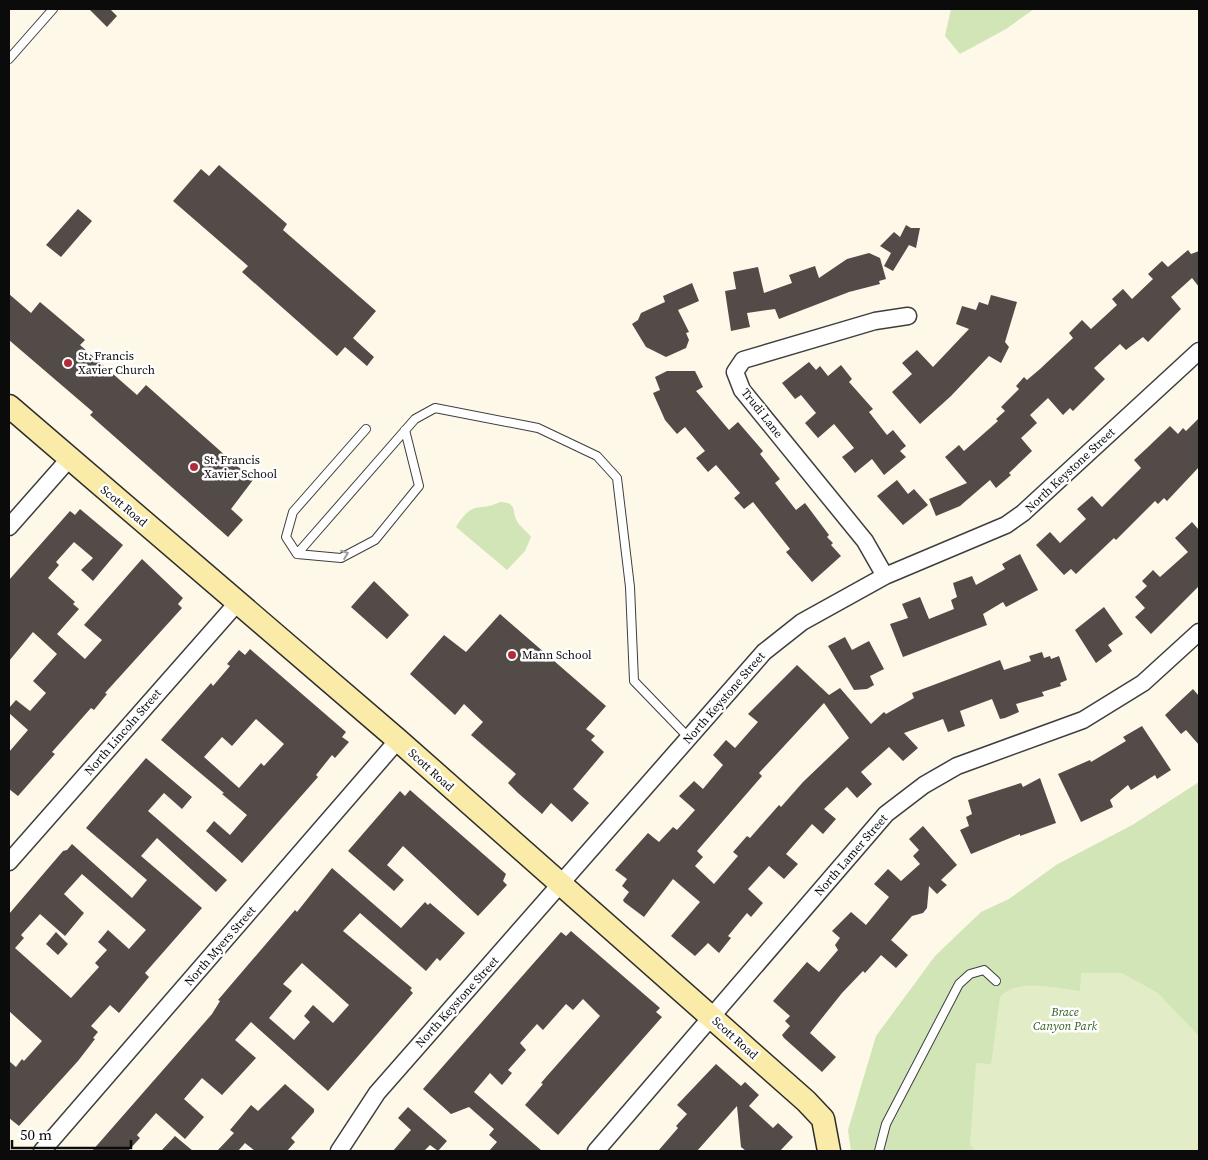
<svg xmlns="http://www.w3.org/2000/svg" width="1208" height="1160" font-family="'Source Serif 4',serif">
  <rect width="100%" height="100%" fill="#fef8e9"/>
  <path fill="#d1e5b6" d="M951,9H1034L1006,29L960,54L945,36Z
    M500,502C518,503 511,510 517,521C520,527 527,531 531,537L525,551L507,570L456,527C474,498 478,513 500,502Z
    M1199,782V1151H851L848,1130L876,1036L935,956L981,912L1009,899L1056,865L1134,824Z"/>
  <path fill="#e2edc7" d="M1081,973H1122L1158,993L1199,1036V1151H975L970,1145L976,1063L991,1064L1000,997C1017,977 1057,989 1080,991Z"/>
  <path fill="#524b48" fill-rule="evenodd" d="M89,9H110L117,16L107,27Z
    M219,165L287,224L283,230L376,311L353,338L374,357L367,366L345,347L337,356L242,272L248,266L173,201L201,169L209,176Z
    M78,209L92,221L61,257L46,245Z
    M906,225L911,228H920L916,248L909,245L893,271L884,266L891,253L880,246L894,232L900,237Z
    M1188,250L1191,254L1199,251V287L1192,278L1171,297L1181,309L1148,342L1143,337L1126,350L1120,344L1094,368L1105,379L1073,411L1070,408L1063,415L1048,398L1030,415L1037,423L1021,438L1032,451L1009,473L1011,475L996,488L990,480L960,506L936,516L929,499L967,483L945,457L959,445L964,451L998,421L996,419L1005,411L1001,407L1019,389L1016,386L1024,377L1027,380L1040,369L1073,338L1069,333L1082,320L1091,329L1117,305L1112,299L1123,289L1132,299L1153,279L1148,274L1162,261L1168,267Z
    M869,253L880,258L886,279L879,281L880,284L849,292L779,319L775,309L747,313L750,327L731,331L725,291L736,289L733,272L758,267L764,293L792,283L789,275L815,266L819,278L847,259Z
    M692,283L699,301L678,310L689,332L686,333L689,340L686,348L666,357L646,347L632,324L638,320L641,313L665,302L663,296Z
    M9,294L31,313L40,302L85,340L80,345L137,395L146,385L253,480L231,509L243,520L228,537L90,415L93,412L9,340Z
    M991,295L1017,302L1005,342L1009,347L1001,363L989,356L951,396L920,424L892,392L912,374L902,363L917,350L933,367L969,329L956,324L962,306L976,310L979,302L988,305Z
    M809,362L816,370L820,366L828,376L841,365L852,379L849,382L873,409L869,412L887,435L893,430L906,446L900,451L906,457L884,475L872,459L855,473L842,457L854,448L834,424L818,438L805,423L816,413L801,395L795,399L782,383Z
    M667,371H695L703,387L696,391L729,430L738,422L763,451L760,454L780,479L775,483L796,510L805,503L829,535L827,537L833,543L831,545L841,556L812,582L786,552L790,549L753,502L744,509L734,498L740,493L716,465L708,472L696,458L705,451L685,427L677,434L665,420L653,393L660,390L655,377Z
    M1199,418V467L1167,501L1164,498L1158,504L1155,501L1116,540L1114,538L1076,574L1071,569L1064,575L1036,545L1050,532L1060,543L1086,519L1077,509L1092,496L1102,507L1141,468L1134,460L1147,448L1170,426L1178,434L1183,428L1186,431Z
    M897,480L908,494L914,489L928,505L903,525L877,496Z
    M80,509L123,545L93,581L81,570L93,558L74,542L56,562L59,565L48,578L75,602L73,604L79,609L57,634L85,659L102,640L84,625L142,559L183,598L178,604L182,608L105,693L107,694L94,710L91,708L52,752L55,754L18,796L9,789V752L28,730L9,713V708L16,700L30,711L46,693L33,681L57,654L33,632L9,661V580L70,511L75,515Z
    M1192,522L1199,530V586L1151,634L1135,617L1145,608L1135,597L1147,586L1142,581L1153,570L1160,577L1188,552L1175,538Z
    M1020,554L1038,590L1006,607L1003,602L983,614L987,625L903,657L890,624L908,618L902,604L920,597L929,619L954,609L951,600L957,597L953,583L972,576L976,585L1005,569L1002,564Z
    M374,581L409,615L387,639L351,607Z
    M1104,607L1123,634L1108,645L1112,651L1096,663L1075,630Z
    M500,614L606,706L586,729L595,736L591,740L604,752L573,789L589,803L572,822L551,803L542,814L518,793L508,783L516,774L471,735L483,722L464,704L455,715L410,674L444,635L466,652Z
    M845,637L852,650L869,641L884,669L870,676L874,685L867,689L854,690L828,646Z
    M250,649L346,732L342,737L349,742L335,758L332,755L316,775L318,777L242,863L206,831L214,821L230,835L247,815L222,794L224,793L161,740L211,683L213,686L230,666L227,664L239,650L245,655ZM256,719L284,744L264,766L261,763L239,788L204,757L222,737L232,746Z
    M1042,652L1044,658L1050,656L1051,659L1059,656L1067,680L1060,683L1061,686L1042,692L1044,696L1016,704L1019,712L1005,718L1000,719L992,699L960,711L965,726L948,732L943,719L904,733L918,748L903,761L889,747L861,772L872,784L857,798L847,787L824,809L836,819L823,834L812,824L786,854L798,864L784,879L769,866L748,889L763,903L751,917L747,913L728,936L731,938L719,953L708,943L695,956L671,936L700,902L673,879L644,917L624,902L623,900L629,892L622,886L627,879L615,870L648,833L659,842L673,827L677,830L695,810L679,796L694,781L703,789L723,765L713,755L726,740L735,748L758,722L748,714L797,665L829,695L840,688L871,724L884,712L886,714L914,698L912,693L1000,660L1004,670L1031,661L1029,656ZM824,703L849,738L803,782L781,807L779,805L750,838L747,836L733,852L738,856L714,884L695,866L703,857L697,851L762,776L759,773Z
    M1193,689L1199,696V745L1186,730L1181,734L1165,715Z
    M1142,726L1171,770L1157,779L1155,775L1131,790L1128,785L1110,800L1113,807L1081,822L1058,774L1090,760L1091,762L1126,741L1123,737Z
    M146,758L192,797L182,809L164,793L148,811L227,880L216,892L157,838L141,856L202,908L145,973L149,977L119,1013L110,1005L91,1026L98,1032L93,1038L95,1039L78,1061L19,1126L9,1118V1061L16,1067L22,1059L24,1061L42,1041L9,1011V914L63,851L67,850L72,844L132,898L147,880L86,828ZM82,874L146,930L129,949L108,930L98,942L107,950L95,963L99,967L71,998L15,948L24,938L21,935L40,914L65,936L84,913L64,894Z
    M1040,778L1056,823L1020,836V834L971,854L960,830L969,826L966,817L972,814L968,800L1021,783L1023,787Z
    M410,790L506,874L503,881L507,885L478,916L403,846L387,865L404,880L394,891L348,851L400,791L405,796Z
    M923,826L957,865L941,880L947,885L937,894L929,886L927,908L923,913L912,916L891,940L908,955L896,968L881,955L865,973L863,971L842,993L810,1033L836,1057L822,1072L784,1038L782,1035L790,1026L785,1021L790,1016L773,1001L807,962L819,972L838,950L835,945L840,938L832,931L851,912L866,925L889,897L874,884L888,869L901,881L920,864L913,856L919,850L909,839Z
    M332,868L401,928L425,902L428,905L430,903L465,933L440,961L437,958L426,971L360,913L343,931L412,988L410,990L413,993L328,1091L251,1022L235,1040L256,1058L222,1095L202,1078L184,1099L204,1117L185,1139L156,1113L137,1135L140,1138L128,1151H92L212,1014L220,1001L218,1000L295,910L297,912ZM302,963L349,1005L333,1023L313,1005L304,1016L310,1022L294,1040L269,1018L292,991L283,984Z
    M571,931L660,1008L656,1012L662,1017L558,1135L525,1105L543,1084L541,1083L547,1076L600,1016L583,999L573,1010L566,1004L543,1030L537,1024L520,1043L526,1050L508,1070L512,1073L502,1085L490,1073L474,1092L542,1151H489L497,1142L489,1135L494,1129L469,1107L451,1114L423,1089L561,932L566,936Z
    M56,932L68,944L58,955L46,944Z
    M716,1064L741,1086L745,1082L759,1095L749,1106L773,1128L778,1123L793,1137L780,1151H746L741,1147L737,1106L697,1151H658L678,1128L676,1126L687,1114L677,1105Z
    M285,1084L314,1109V1112L291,1138L295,1142L287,1151H255L245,1143L238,1151H217L234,1133L230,1130L251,1105L258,1111Z
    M408,1107L447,1141L438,1151L430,1145L424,1151H393L411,1130L398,1118Z
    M175,1136L193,1151H161Z"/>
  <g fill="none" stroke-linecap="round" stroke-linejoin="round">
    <defs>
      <path id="lane" d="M9,59L53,9
        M297,554L415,419L435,408L538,428L597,456L617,478L630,587L634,681L689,738
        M297,554L341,558L375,540L419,486L405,430
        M297,554L286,537L293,512L366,429
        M879,1151L886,1124L959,984L970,974L984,970L996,981"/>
      <path id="street" d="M9,527L69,459
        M885,576L865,541L742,390L735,372L743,360L875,321L908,316
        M9,862L238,602
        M42,1151L398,740
        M339,1151L377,1093L764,652L802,622L885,576L1006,525L1023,513L1199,351
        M596,1151L886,814L924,785L957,766L1083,720L1143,683L1199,632"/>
      <path id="secondary" d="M9,406L398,740L806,1101L823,1119L829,1151"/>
    </defs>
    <use href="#lane" stroke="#3e3e3e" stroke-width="10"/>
    <use href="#street" stroke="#3e3e3e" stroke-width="19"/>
    <use href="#secondary" stroke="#2d2d2d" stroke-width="25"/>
    <use href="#lane" stroke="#fff" stroke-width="8"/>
    <use href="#street" stroke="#fff" stroke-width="16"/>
    <use href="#secondary" stroke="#faeca8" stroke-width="22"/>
  </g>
  <defs><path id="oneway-chevron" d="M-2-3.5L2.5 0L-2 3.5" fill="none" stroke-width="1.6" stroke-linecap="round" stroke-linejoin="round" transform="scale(1.25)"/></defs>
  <use stroke="#9d9d9d" href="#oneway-chevron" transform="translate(345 554) rotate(-20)"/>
  <g fill="#b12c3b" stroke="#fff" stroke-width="2">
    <circle cx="68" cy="363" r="5"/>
    <circle cx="194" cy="467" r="5"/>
    <circle cx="512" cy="655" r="5"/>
  </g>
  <g text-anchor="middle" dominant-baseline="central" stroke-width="5" stroke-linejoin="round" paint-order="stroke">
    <g font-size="12" fill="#0b0b0b" stroke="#fff" text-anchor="start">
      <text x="78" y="356">St. Francis<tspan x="78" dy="14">Xavier Church</tspan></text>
      <text x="204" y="460">St. Francis<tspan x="204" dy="14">Xavier School</tspan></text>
      <text x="522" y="655">Mann School</text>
    </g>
    <g font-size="12" fill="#0b0b0b" stroke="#fff">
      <text transform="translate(762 413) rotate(52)">Trudi Lane</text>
      <text transform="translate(1070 470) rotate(-43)">North Keystone Street</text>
      <text transform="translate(124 506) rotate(40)">Scott Road</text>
      <text transform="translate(724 698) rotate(-49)">North Keystone Street</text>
      <text transform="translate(123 732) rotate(-49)">North Lincoln Street</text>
      <text transform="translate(431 770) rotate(42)">Scott Road</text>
      <text transform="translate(851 855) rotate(-49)">North Lamer Street</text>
      <text transform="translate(220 946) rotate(-49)">North Myers Street</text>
      <text transform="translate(457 1002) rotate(-48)">North Keystone Street</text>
      <text transform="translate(735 1038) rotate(42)">Scott Road</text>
    </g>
    <g font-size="12" font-style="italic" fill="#305d20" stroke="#fff">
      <text x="1065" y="1012">Brace<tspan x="1065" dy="14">Canyon Park</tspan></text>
    </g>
  </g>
  <rect width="1208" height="1160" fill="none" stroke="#0b0b0b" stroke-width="20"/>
  <path d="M12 1140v8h119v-8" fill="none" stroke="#0b0b0b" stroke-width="2.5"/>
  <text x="20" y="1140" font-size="15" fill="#0b0b0b" stroke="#ffffff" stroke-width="4" paint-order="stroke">50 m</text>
</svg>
